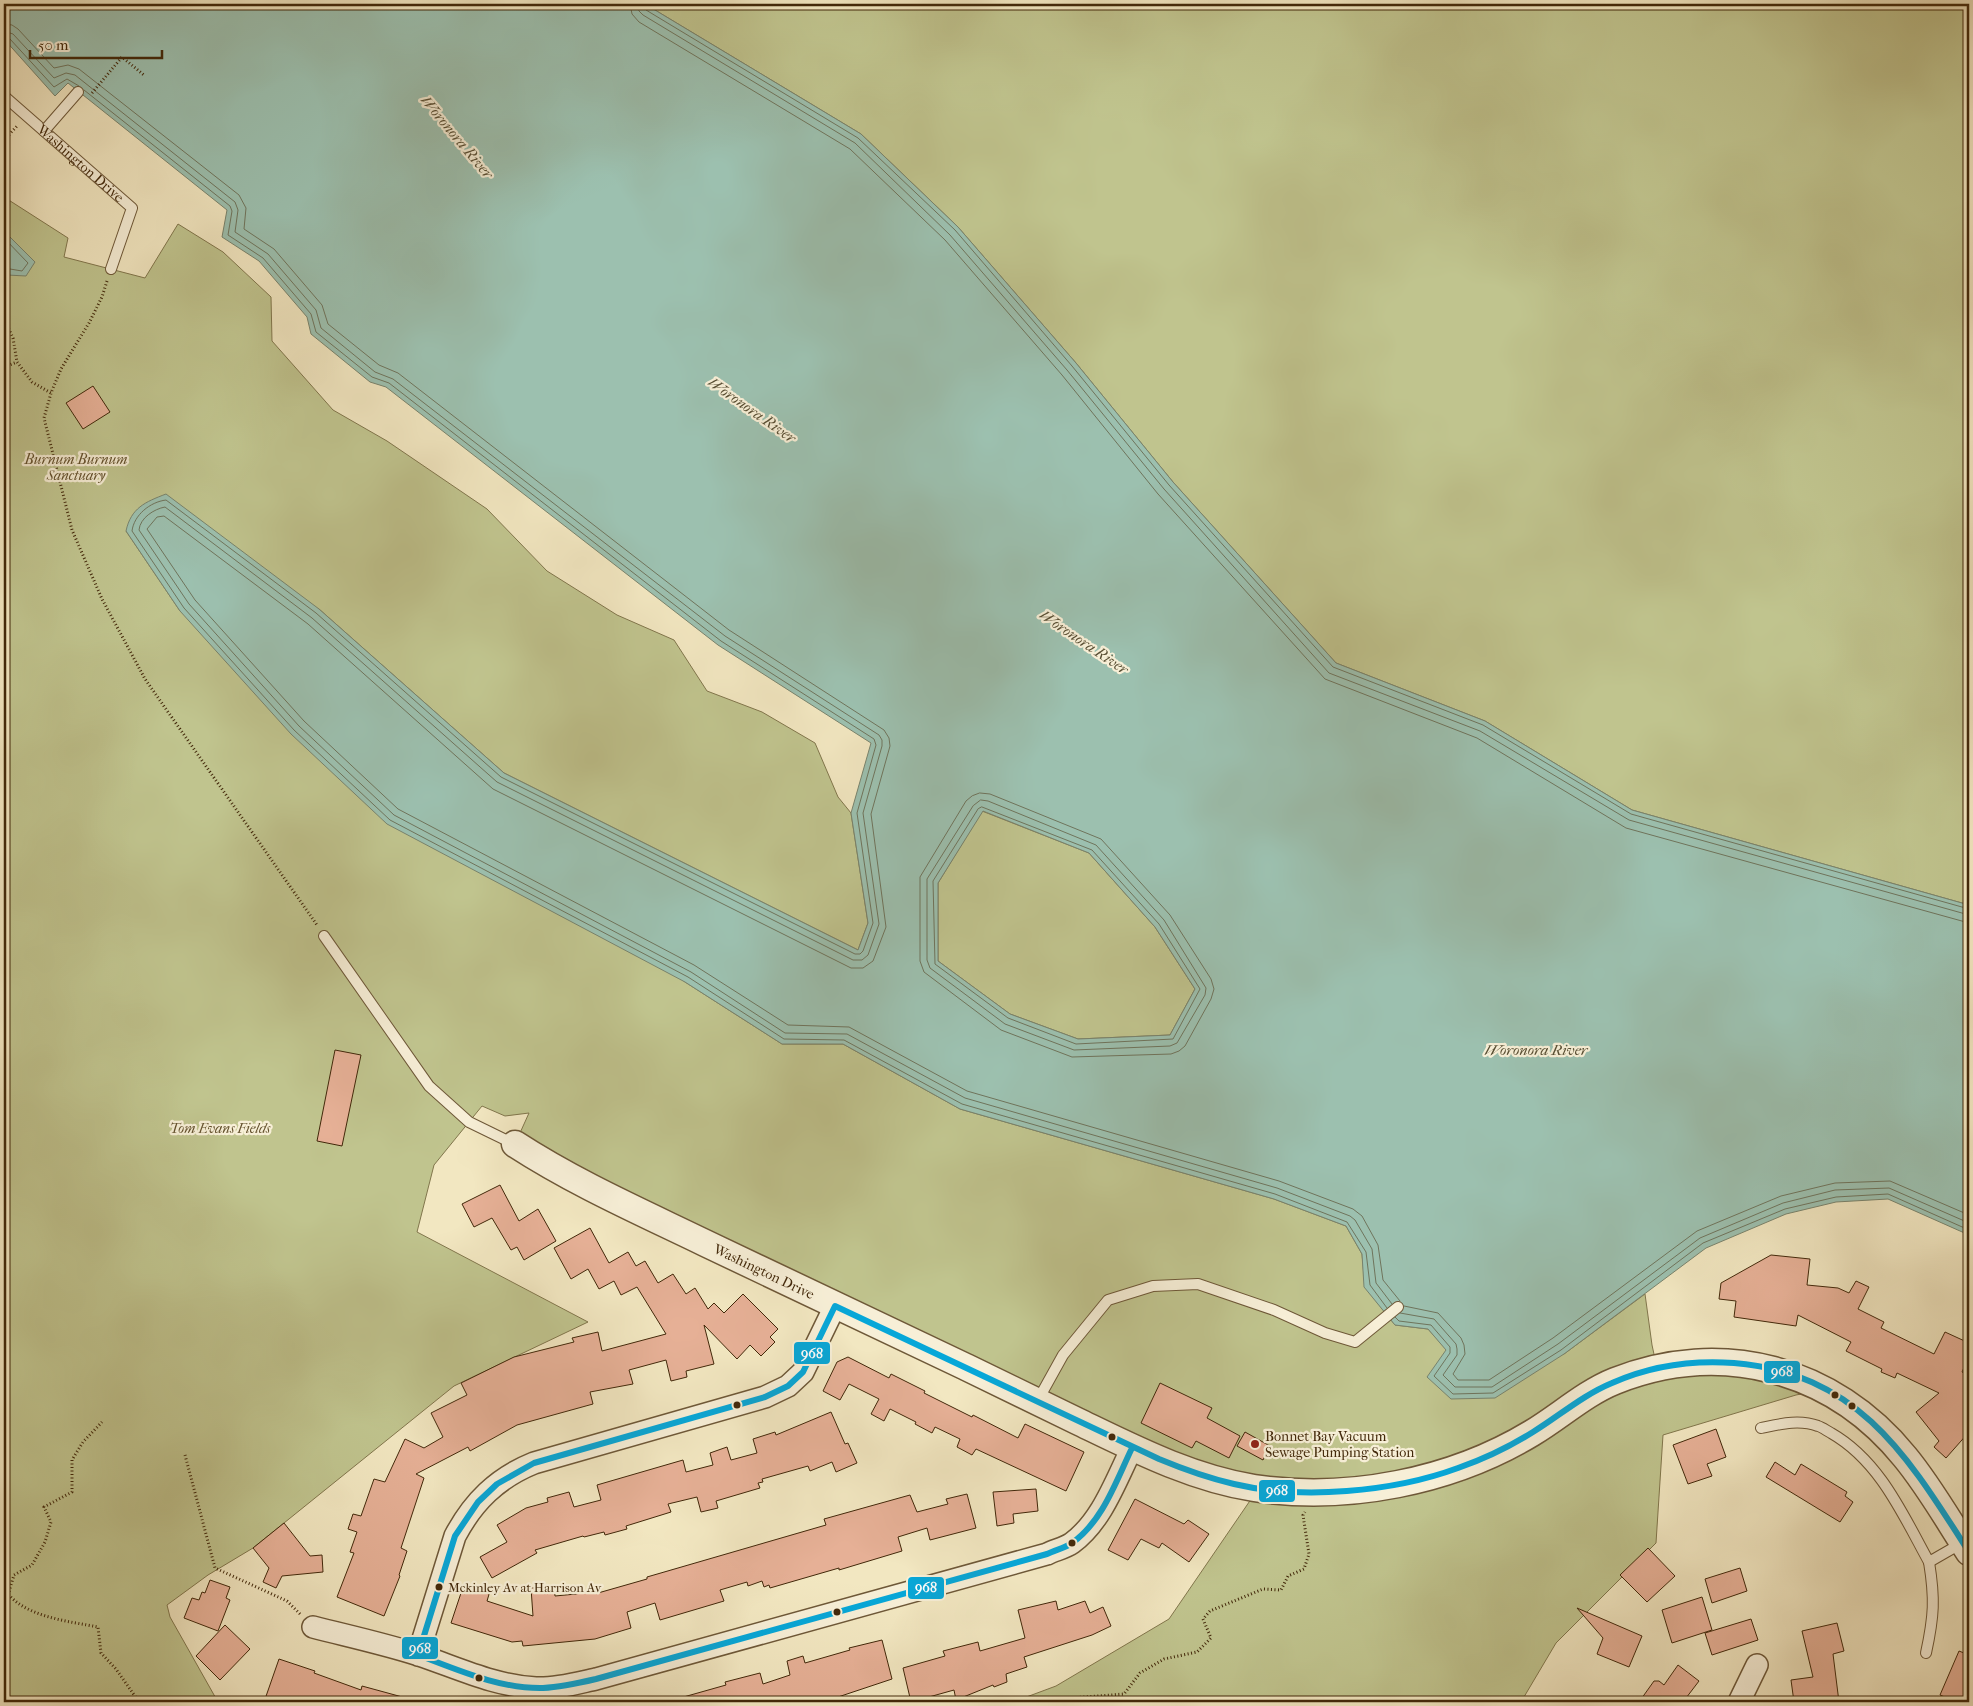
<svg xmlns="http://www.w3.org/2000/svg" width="1973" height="1706" font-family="'IM FELL French Canon',serif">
  <rect width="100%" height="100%" fill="#f2e7c1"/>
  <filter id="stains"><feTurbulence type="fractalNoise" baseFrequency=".004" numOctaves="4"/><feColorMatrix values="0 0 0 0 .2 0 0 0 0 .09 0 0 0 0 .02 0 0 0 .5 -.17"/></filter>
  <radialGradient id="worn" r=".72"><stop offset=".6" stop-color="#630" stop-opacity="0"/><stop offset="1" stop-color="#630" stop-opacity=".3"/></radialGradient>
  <path fill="#c0c48e" stroke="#81764c" d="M645,4H1969V905L1632,810L1485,721L1336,663L1173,482L1076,363L958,227L861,134Z
    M4,197L68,238L64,257L145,278L178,224L223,252L271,297L272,341L333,410L387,441L487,509L547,571L617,615L674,640L707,691L762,712L815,743L838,797L851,813L868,923L858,950L504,773L319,609L126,531L180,611L685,982L782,1044H843L960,1109L1274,1199L1346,1226L1362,1254L1365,1287L1395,1325L1428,1329L1447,1350L1564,1354L1645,1294L1652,1345L1657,1368L1713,1361L1828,1389L1796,1395L1663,1435L1656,1543L1556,1643L1521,1702H1013L1056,1686L1169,1619L1258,1489L1234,1484L515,1144L529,1113L505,1116L482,1106L434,1165L417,1232L588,1322L454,1386L253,1548L208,1575L167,1605L170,1617L218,1702H4Z
    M982,811L1089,853L1155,927L1195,989L1170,1035L1078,1039L1010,1014L938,961V883Z"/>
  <path fill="#9cc0af" stroke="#78836d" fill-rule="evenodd" d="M4,4H645L861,134L958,227L1076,363L1173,482L1336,663L1485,721L1632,810L1969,905V1235L1888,1199L1836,1202L1786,1214L1706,1248L1564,1354L1495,1398L1451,1399L1427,1377L1446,1350L1428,1329L1395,1325L1364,1287L1362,1254L1346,1226L1274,1199L960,1109L843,1044H782L685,982L387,824L291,734L180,611L126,531C131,508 145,502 166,494L319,609L504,773L858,950L868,923L851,813L871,743L718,645L386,387L370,382L311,334L307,317L259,261L222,237L227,210L68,83L55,96L4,39ZM983,811L1089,853L1155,927L1195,989L1170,1035L1078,1039L1010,1014L938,961V883Z
    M4,231L35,262L26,276L7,275L4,271Z"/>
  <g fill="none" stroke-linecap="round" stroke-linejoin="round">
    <path stroke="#6f745c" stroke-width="1" d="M630,4L632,14L639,22L850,149L945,240L1062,375L1158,494L1325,679L1477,738L1626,828L1969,923
      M637,4L639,11L643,15L855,143L950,235L1067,370L1164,489L1329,673L1480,731L1629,820L1969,915
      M643,4L646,10L858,138L955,230L1072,366L1169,485L1333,667L1483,725L1631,814L1969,909
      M4,24L12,25L18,29L54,68L68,65L79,69L239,195L246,208L244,229L274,249L322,305L328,324L379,365L398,373L729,630L884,730L889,738L890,746L871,814L886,927L873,961L863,968H851L493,789L308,624L164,516L157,517L147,529L195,600L304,721L398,809L694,965L788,1025L849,1027L967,1091L1279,1181L1353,1209L1362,1216L1378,1245L1383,1280L1400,1301
      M4,31L13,34L54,78L66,73L75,75L235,202L238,210L235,232L268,254L316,310L321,328L375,372L393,379L725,636L879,735L882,740V746L863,813L879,924L868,955L862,960H853L497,782L312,618L165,507C154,509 140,518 139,530L189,604L299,726L394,815L691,972L785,1033L847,1034L965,1098L1277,1188L1350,1216L1355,1220L1372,1249L1376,1283L1392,1304
      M4,37L10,39L54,87L67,79L79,86
      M84,90L230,206L232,211L228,235L263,258L311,314L316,332L372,377L389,383L721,641L874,739L876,745L857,813L873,923L863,951L860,954H855L501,777L316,613L166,500C150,502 134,515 132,531L184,608L294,730L390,820L688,977L784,1039L844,1040L962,1104L1275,1194L1347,1222L1366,1252L1370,1285L1387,1308
      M4,238L28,263L22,271L4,268
      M980,793L990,794L1101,839L1170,915L1211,979L1214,989L1211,999L1185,1046L1179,1051L1171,1054L1072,1057L1001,1030L924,972L920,961V877L966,801L972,796Z
      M981,800L988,801L1096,845L1164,920L1206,988L1205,995L1177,1043L1170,1046L1074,1050L1005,1024L930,968L927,960V879L973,806Z
      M982,807L1092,850L1159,924L1200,989L1173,1039L1076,1044L1008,1018L935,964L933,881L978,809Z
      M1404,1306L1438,1313L1461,1338L1464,1345L1465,1354L1453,1374L1458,1380H1489L1553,1338L1697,1231L1781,1196L1835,1183L1890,1181L1969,1215
      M1400,1313L1434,1319L1456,1344L1457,1349V1355L1443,1375L1455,1387H1492L1558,1344L1700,1238L1783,1203L1835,1190L1889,1188L1969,1223
      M1395,1317L1399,1321L1431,1325L1450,1347V1353L1434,1376L1453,1394L1493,1393L1561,1350L1703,1243L1785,1209L1836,1197L1888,1194L1969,1230"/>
  </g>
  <path fill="#e6b096" stroke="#42280a" d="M93,386L110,412L83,429L66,403Z
    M335,1050L361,1055L342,1146L317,1141Z
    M500,1185L519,1221L538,1209L556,1241L524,1260L517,1247L511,1250L492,1218L474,1227L462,1204Z
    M590,1228L609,1263L628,1252L636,1266L645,1261L658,1283L673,1274L686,1294L695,1288L708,1309L714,1303L724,1313L743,1294L778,1329L770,1337L775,1342L761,1356L750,1345L737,1359L704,1325L714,1364L686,1371L687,1377L671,1381L666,1360L629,1370L633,1384L590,1392L593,1404L517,1425L470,1451L468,1447L416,1474L424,1478L401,1548L407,1551L399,1575L400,1576L384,1616L337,1597L354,1553L350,1552L357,1532L348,1529L353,1514L361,1516L374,1479L385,1482L405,1439L424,1448L443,1437L431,1413L467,1395L461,1383L514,1357L574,1342L572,1338L598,1332L602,1351L666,1334L637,1287L621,1295L614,1281L599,1289L588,1269L571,1279L554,1248Z
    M1771,1255L1810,1259L1807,1285L1838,1288L1849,1293L1856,1281L1869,1287L1858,1309L1884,1322L1881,1328L1934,1354L1945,1332L1969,1343V1357L1962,1372L1969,1376V1432L1946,1458L1934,1447L1939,1441L1916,1412L1939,1393L1897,1373L1895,1378L1881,1372L1882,1369L1846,1351L1851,1342L1798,1315L1796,1326L1734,1317L1736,1301L1719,1299L1721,1283Z
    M848,1357L889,1378L891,1374L925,1391L924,1393L972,1417L973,1415L1018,1438L1025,1424L1084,1452L1066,1491L976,1449L972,1455L957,1447L960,1439L935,1427L932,1433L915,1424L916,1422L890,1409L884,1421L871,1414L879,1399L849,1384L840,1400L823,1391L837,1362Z
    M1160,1383L1212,1408L1207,1418L1240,1436L1229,1458L1196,1441L1192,1448L1141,1423Z
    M831,1412L845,1444L848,1443L857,1463L836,1472L832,1462L810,1471L808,1466L762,1479L763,1482L758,1483L760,1488L716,1501L718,1508L701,1512L697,1497L668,1504L671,1512L626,1526L627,1529L605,1535L604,1532L584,1537L583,1536L535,1550L537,1553L492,1578L480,1557L507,1542L497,1525L526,1508L548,1502L547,1498L569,1492L574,1507L601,1500L597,1485L683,1460L686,1472L713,1465L710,1453L727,1447L731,1460L757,1453L753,1439L775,1432L776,1435Z
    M1716,1429L1726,1457L1707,1464L1712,1476L1688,1484L1673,1445Z
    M1245,1432L1270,1446L1263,1460L1237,1446Z
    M1775,1462L1795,1475L1801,1464L1847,1492L1845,1496L1853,1502L1840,1522L1766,1477Z
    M1036,1489L1038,1511L1013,1514L1014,1523L997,1526L993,1492Z
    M967,1494L976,1528L930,1540L927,1528L898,1537L902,1551L839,1570V1568L770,1588L769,1585L764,1587L762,1581L748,1586L747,1582L720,1590L724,1601L660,1620L655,1603L627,1612L631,1628L595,1639L523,1646L522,1641L512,1642L451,1623L461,1593L490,1591L487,1601L533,1616L531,1588L554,1587L555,1596L576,1594L596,1589L598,1593L647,1579V1577L826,1525L824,1519L910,1495L917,1512L948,1504L946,1499Z
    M1135,1499L1184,1524L1188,1520L1209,1534L1189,1562L1162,1543L1159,1548L1141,1539L1128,1560L1108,1550Z
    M284,1523L310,1556L322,1555L323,1572L282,1576L276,1588L263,1582L269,1568L253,1548Z
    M1648,1548L1675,1576L1647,1602L1620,1575Z
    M1740,1568L1747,1591L1712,1603L1705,1579Z
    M210,1580L230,1587L226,1598L230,1600L218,1631L184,1618L192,1598L199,1600L202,1592L205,1593Z
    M1702,1597L1712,1630L1672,1643L1662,1610Z
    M1056,1601L1058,1610L1085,1601L1090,1613L1103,1607L1111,1626L1092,1635L1024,1657L1027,1667L1006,1674L1007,1682L994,1687L993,1685L956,1700L954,1690L911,1702L903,1668L945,1656L943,1651L978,1642L980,1651L1025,1638L1018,1610Z
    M1577,1608L1642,1636L1629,1667L1597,1654L1603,1638Z
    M1751,1619L1758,1640L1712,1655L1705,1633Z
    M1837,1623L1844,1651L1833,1654L1839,1702H1794L1791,1680L1813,1677L1802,1631Z
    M225,1625L250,1649L220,1680L196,1656Z
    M882,1640L892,1679L823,1702H681L680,1698L726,1685L725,1682L760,1673L763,1684L790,1675L787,1661L803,1656L805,1663L850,1650L849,1648Z
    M1959,1651L1969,1655V1686L1962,1702H1957L1940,1695Z
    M279,1659L315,1671L314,1673L361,1690L362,1686L406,1698L405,1702H264Z
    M1678,1665L1699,1681L1683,1702H1639L1654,1681H1659L1664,1685Z"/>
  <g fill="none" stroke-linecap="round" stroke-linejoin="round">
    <defs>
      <g id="service">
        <path id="s1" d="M4,96L132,208L111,269"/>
        <path d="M44,131L78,92"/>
        <path d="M324,936L429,1086L469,1122L514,1144"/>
        <path d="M1038,1400L1063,1355L1108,1300L1153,1286L1198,1284L1274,1310L1325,1333L1355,1342L1398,1307"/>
        <path d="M1761,1428C1780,1424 1799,1419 1818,1426C1822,1427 1827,1431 1831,1433C1880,1461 1903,1515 1929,1562L1962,1543"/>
        <path d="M1926,1653C1934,1616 1935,1599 1929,1562"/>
      </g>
      <path id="minor" d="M313,1627C348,1636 385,1644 419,1655C458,1668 495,1686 536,1688C556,1689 577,1683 596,1679L1047,1554C1055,1550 1065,1548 1072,1543C1102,1521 1116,1480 1132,1448
        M418,1655L455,1536C473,1502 497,1478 534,1463L765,1397L788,1386L803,1372L835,1306
        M1739,1702L1757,1665"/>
      <g id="tertiary">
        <path id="s2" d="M515,1144C575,1183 641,1212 705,1243C792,1285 879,1326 966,1367C1003,1385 1040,1403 1077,1421C1133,1448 1191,1478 1254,1488C1347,1502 1451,1482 1532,1433C1559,1417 1585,1393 1615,1381C1721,1339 1833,1368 1905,1457C1929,1486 1948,1520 1969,1552"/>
      </g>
    </defs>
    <use href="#service" stroke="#6e5838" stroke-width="12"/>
    <use href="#minor" stroke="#6e5838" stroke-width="24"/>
    <use href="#tertiary" stroke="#6e5838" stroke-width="29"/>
    <path stroke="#42280a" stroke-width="3" stroke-dasharray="1 2.5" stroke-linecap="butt" d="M92,93L122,57L145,76
      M4,140L18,125
      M107,281L102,297L89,323L61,369L51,393L44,418L72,530L102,599L145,679L317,925
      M4,319L13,338L17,362L32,382L51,393
      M4,367L17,362
      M185,1455L215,1568L287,1601L300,1614
      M4,1589C23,1617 67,1621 98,1627L101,1653L116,1669L139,1702
      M8,1595L14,1575L32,1565L45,1542L51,1522L44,1507L72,1492V1460L83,1442L102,1422
      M1056,1702L1071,1698L1124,1694L1140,1673L1164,1659L1197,1652L1211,1638L1203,1619L1210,1611L1263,1589L1281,1590L1288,1576L1304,1569L1309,1554L1303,1515L1305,1512"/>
    <use href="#service" stroke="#f7efd7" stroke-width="10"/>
    <use href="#minor" stroke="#f7efd7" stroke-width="21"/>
    <use href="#tertiary" stroke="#f7efd7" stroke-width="26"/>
    <defs>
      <path id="bus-1" d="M1132,1448C1116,1481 1103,1521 1072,1543C1065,1548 1055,1550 1047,1554L596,1679C579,1683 561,1687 543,1688C500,1689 458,1670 418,1655L455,1536L478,1502L497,1484L534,1463L765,1397L788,1386L803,1372L835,1306L1159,1459C1183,1469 1208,1478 1234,1484C1301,1500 1393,1492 1458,1468C1484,1459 1509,1447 1533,1432C1559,1416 1583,1395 1612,1383C1650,1366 1693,1360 1734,1363C1859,1373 1908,1457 1969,1552"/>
    </defs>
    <use href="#bus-1" stroke="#f7efd7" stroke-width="10"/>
    <use href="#bus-1" stroke="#07a7d8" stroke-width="6"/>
  </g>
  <g fill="#42280a" stroke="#f7efd7" stroke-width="2">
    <circle cx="1835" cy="1395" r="4.5"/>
    <circle cx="737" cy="1405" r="4.5"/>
    <circle cx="1852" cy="1406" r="4.5"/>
    <circle cx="1112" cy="1437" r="4.5"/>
    <circle cx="1072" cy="1543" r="4.5"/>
    <circle cx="439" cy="1587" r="4.5"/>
    <circle cx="837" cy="1612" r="4.5"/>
    <circle cx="479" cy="1678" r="4.5"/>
  </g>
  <circle fill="#8f2418" stroke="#f7efd7" stroke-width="2" cx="1255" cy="1444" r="5"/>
  <g text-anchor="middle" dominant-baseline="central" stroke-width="4.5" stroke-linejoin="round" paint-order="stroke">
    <g font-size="13" fill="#42280a" stroke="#f7efd7" text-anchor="start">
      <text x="448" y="1587">Mckinley Av at Harrison Av</text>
    </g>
    <g font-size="14" fill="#42280a" stroke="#f7efd7">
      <text stroke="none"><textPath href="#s1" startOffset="102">Washington Drive</textPath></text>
      <text stroke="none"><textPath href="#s2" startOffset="280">Washington Drive</textPath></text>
    </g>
    <g font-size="14" font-style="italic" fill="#624f2b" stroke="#f7efd7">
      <text x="76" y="459">Burnum Burnum<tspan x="76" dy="16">Sanctuary</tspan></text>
      <text x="220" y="1128">Tom Evans Fields</text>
    </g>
    <g font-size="14" fill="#42280a" stroke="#f7efd7" text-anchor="start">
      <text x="1265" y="1436">Bonnet Bay Vacuum<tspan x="1265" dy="16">Sewage Pumping Station</tspan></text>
    </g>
    <g font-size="15" font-style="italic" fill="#584e33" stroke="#f7efd7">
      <text transform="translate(457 137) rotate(50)">Woronora River</text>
      <text transform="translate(752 410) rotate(35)">Woronora River</text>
      <text transform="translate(1084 642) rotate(34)">Woronora River</text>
      <text x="1536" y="1050">Woronora River</text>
    </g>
  </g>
  <g stroke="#f7efd7" stroke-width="2">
    <rect x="793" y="1341" width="38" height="24" rx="5" fill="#07a7d8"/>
    <rect x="1763" y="1360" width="38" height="24" rx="5" fill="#07a7d8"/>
    <rect x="1258" y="1479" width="38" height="24" rx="5" fill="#07a7d8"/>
    <rect x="907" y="1576" width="38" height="24" rx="5" fill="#07a7d8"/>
    <rect x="401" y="1636" width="38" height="24" rx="5" fill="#07a7d8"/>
  </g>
  <g font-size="14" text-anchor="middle" font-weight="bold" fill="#fff">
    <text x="812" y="1358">968</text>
    <text x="1782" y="1376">968</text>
    <text x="1277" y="1495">968</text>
    <text x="926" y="1592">968</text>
    <text x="420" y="1653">968</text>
  </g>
  <rect width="1973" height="1706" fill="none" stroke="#f2e7c1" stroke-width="20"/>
  <rect x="5" y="5" width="1963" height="1696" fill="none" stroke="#42280a" stroke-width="2.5"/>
  <rect x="10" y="10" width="1953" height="1686" fill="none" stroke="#42280a"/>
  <path d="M30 50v8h132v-8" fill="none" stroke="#42280a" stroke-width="2.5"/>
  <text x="38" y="50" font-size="15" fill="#42280a" stroke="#f7efd7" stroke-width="4" paint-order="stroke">50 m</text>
  <rect width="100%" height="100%" filter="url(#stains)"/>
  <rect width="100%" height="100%" fill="url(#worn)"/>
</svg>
